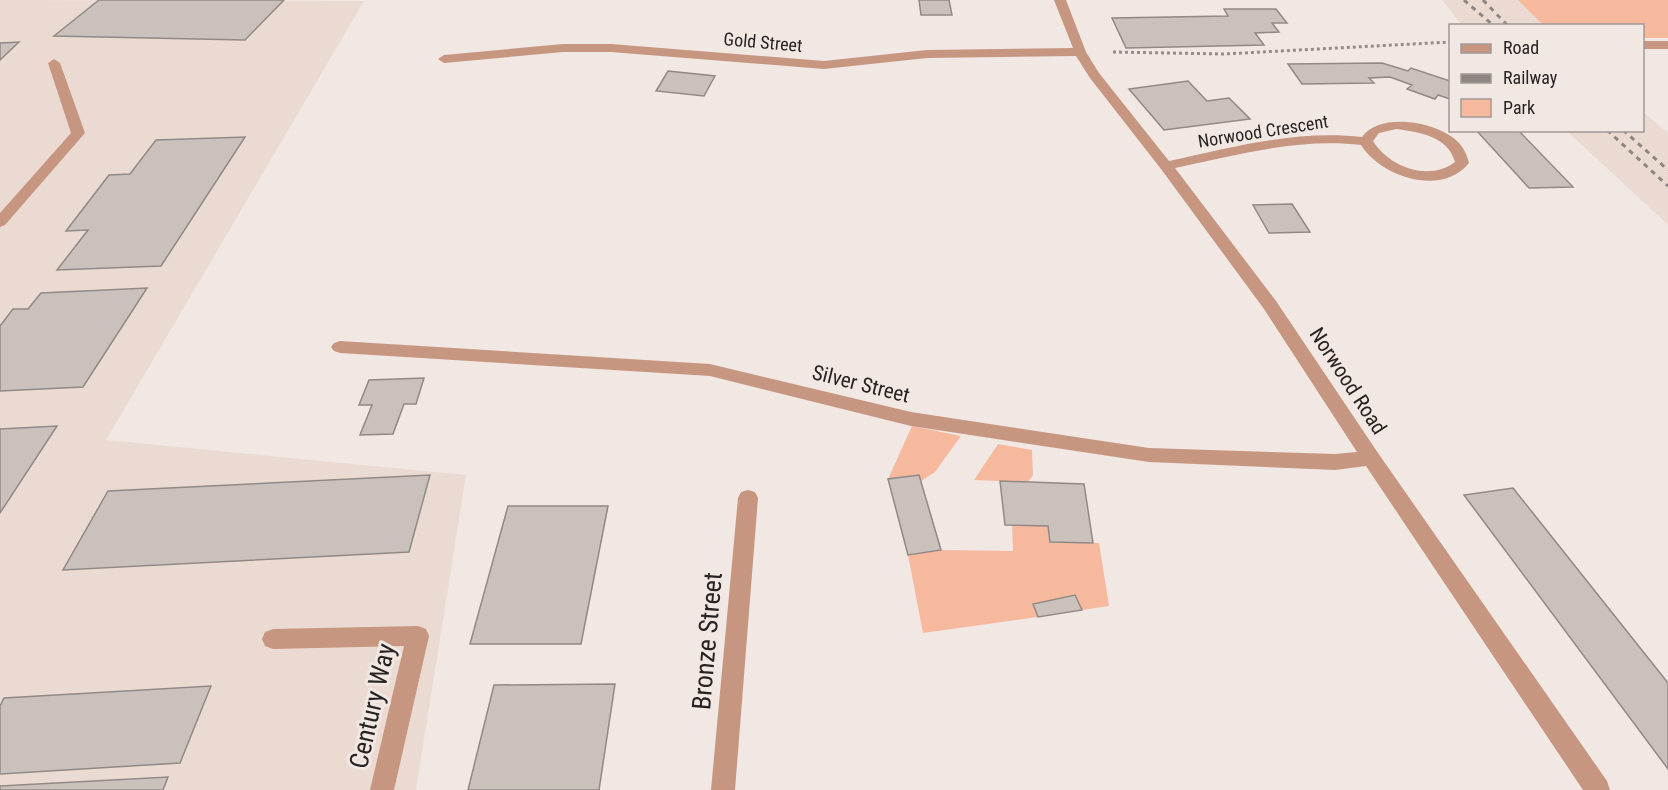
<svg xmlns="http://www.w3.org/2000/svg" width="1668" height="790" font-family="'Roboto Condensed',sans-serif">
  <rect width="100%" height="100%" fill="#f1e7e3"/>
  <path fill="#ebdad2" d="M0,0L364,1L106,440L466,475L416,790H0Z
    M1442,0H1518L1543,25H1462Z
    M1643,112L1668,133V225L1567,131L1642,130Z"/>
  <path fill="#f6b99e" d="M1518,0H1668V38H1643L1642,26L1543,25Z
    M912,426L961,436L935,472L921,481L919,475L888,479Z
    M998,444L1032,450L1033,475L1028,482L974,480Z
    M1012,525L1048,526L1051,542L1099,543L1109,606L1082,610L1075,596L1033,604L1038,617L923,633L908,555L941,550L1013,551Z"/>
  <path fill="#cac1bd" stroke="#918985" stroke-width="1.5" d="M99,0H284L245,40L54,36Z
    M919,0H949L952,15H921Z
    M1224,9H1276L1287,23H1272L1279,32L1255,33L1264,45L1126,48L1112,18L1228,16Z
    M19,42L0,60V43Z
    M1382,63L1408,71L1411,68L1450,81V99L1438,95L1435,99L1407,89L1412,85L1390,77L1369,78L1374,83L1302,84L1288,64Z
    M668,71L715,76L704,96L656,91Z
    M1188,81L1207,101L1229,98L1250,119L1164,130L1129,89Z
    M1476,130H1518L1573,187L1529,188Z
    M245,137L161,266L57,270L88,230L66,231L109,175L130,174L156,140Z
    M1292,204L1310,232L1269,233L1253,205Z
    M147,288L83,387L0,391V326L13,309H28L41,293Z
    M424,378L416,404H404L393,434L360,435L372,405H359L369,380Z
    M57,426L0,513V429Z
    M430,475L409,552L63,570L108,491Z
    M919,475L941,550L908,555L888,479Z
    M1000,481L1084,484L1093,543L1050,542L1048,526L1005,525Z
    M1513,488L1668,683V769L1464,495Z
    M508,506H608L581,644H470Z
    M1075,595L1082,610L1038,617L1033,604Z
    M615,684L599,790H468L494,685Z
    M211,686L180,763L0,774V706L4,698Z
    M168,777L163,790H0V786Z"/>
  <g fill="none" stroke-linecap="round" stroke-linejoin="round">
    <path stroke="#948d8a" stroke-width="3" stroke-dasharray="3 3" stroke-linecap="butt" d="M1113,52L1224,54L1450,42"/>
    <path fill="#c79680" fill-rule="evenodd" d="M1054,0H1066L1086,52L1099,73L1169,161C1233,147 1296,130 1362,137C1380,111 1439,122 1458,142C1464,148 1467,155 1469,163C1442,197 1381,177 1361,145C1298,138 1237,155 1175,168L1276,301L1378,453L1607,781L1610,790H1583L1366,466L1335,470L1149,462L911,426L710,376L340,353L334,351L331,347L334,343L340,341L710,364L911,412L1149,448L1335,454L1357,452L1264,309L1161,169L1090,78L1076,56L927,58L824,69L611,52H563L444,63L438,59L444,55L563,44H611L824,61L927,50L1073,48ZM1396,129C1419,132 1448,136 1455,162C1429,182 1389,167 1373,141L1379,133Z
      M1642,41H1668V49H1642Z
      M54,59L60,63L85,133L5,225L0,227V213L71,133L48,63Z
      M748,490L755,492L758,498L735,790H711L738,498L741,492Z
      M418,626L426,629L429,636L394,790H370L404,646L273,649L265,646L262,639L265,632L273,629Z"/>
    <path stroke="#8d8683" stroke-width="3" stroke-dasharray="5 5" stroke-linecap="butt" d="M1464,0L1494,26
      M1483,0L1508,26
      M1607,130L1668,186
      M1623,130L1668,170"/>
  </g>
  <g text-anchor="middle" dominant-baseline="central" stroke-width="6" stroke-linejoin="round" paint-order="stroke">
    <g font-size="18" fill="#272322" stroke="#f1e7e3">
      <text transform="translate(763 42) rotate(5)">Gold Street</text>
      <text transform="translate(1263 131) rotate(-9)">Norwood Crescent</text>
    </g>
    <g font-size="21" fill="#272322" stroke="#f1e7e3">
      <text transform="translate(1348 381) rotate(57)">Norwood Road</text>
      <text transform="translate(861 384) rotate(14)">Silver Street</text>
    </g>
    <g font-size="26" fill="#272322" stroke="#f1e7e3">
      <text transform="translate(707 641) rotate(-85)">Bronze Street</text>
      <text transform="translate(372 706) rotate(-77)">Century Way</text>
    </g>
  </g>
  <rect x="1449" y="24" width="195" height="108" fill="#f1e7e3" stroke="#a09996" stroke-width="1.5"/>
  <rect x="1461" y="44" width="30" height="9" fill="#c79680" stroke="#a09996" stroke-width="1.5"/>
  <text x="1503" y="54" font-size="18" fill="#272322">Road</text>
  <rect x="1461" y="74" width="30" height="9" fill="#8d8683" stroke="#a09996" stroke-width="1.5"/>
  <text x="1503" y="84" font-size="18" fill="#272322">Railway</text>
  <rect x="1461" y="99" width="30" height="18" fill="#f6b99e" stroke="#a09996" stroke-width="1.5"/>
  <text x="1503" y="114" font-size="18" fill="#272322">Park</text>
</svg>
